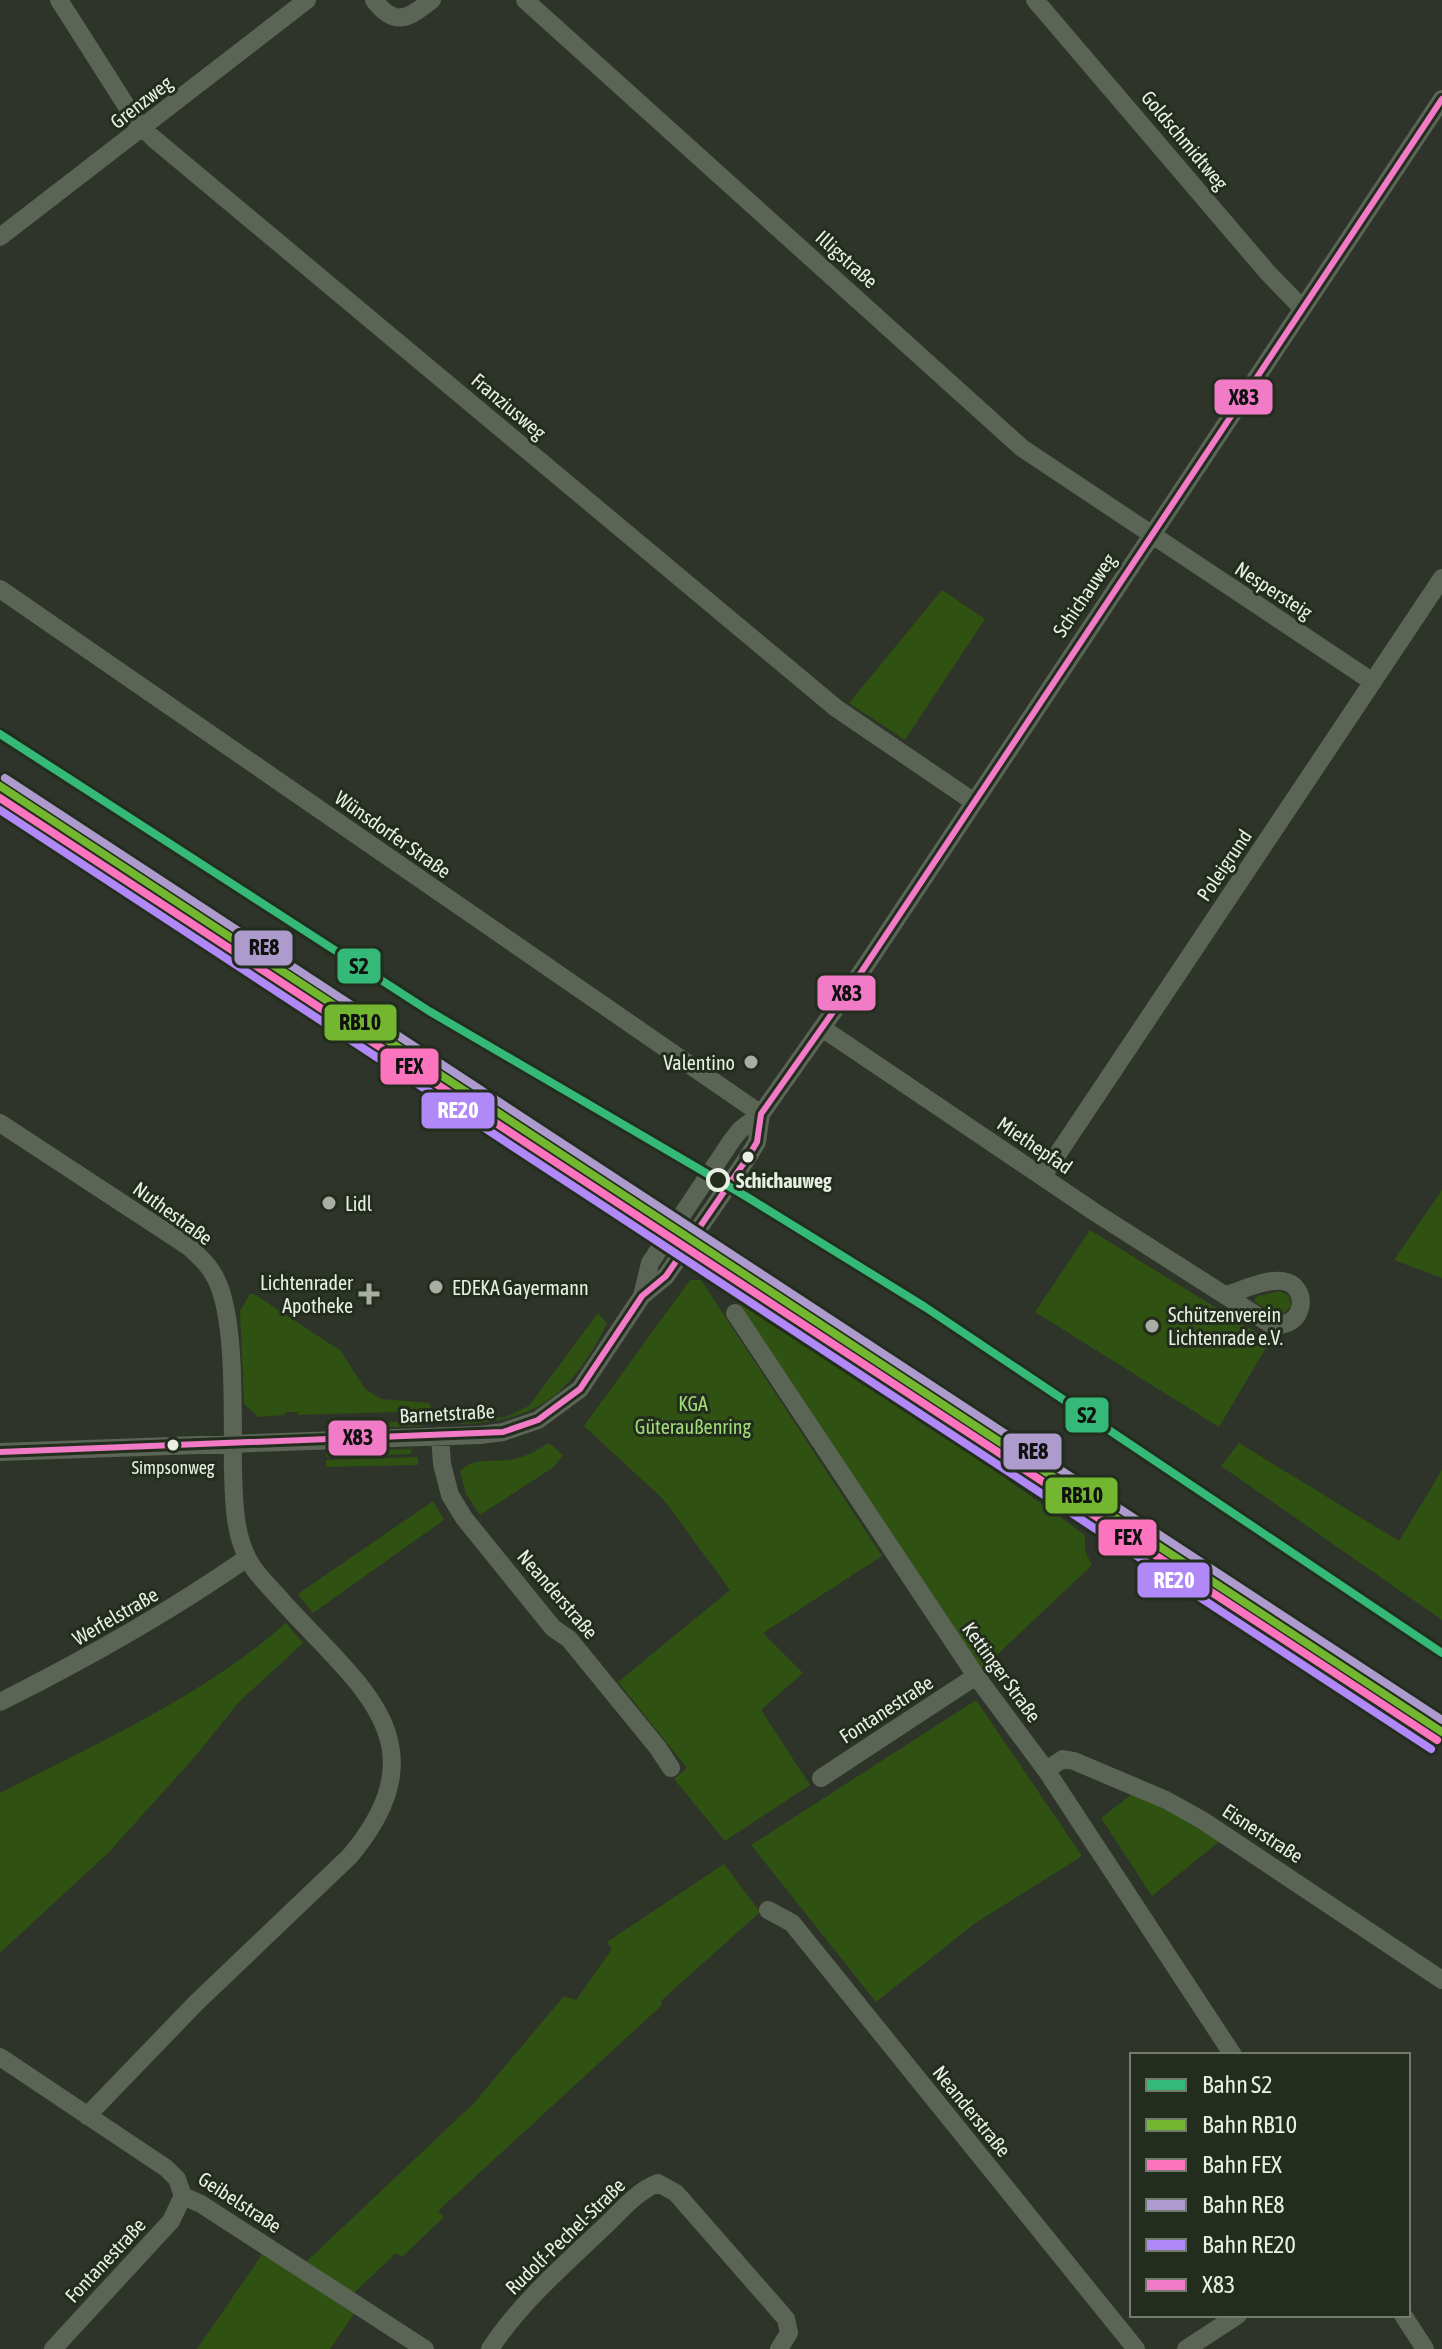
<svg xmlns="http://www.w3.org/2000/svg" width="1442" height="2349" font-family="'Asap Condensed',sans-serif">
  <rect width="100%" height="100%" fill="#2e342a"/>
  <path fill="#2f5111" d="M942,590L985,619L905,740L849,703Z
    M1442,1190V1278L1394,1260Z
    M1090,1230L1270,1341L1219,1427L1035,1312Z
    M717,1271L1085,1535V1551L1092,1565L981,1670Z
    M690,1280H701L882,1556L763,1633L803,1673L761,1710L810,1785L725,1841L674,1779L687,1768L618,1682L730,1590L664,1500L584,1426Z
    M1280,1291L1289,1296L1291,1306L1282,1315L1273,1314L1254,1301L1257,1296Z
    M250,1294H254L341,1351L365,1389L381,1399L429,1403L431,1407L426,1411L298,1415V1412H286L285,1415L258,1417L244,1404L240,1311Z
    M598,1313L607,1324C571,1393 540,1421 461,1424V1420L506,1417L529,1406Z
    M421,1421L422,1426L335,1429V1424Z
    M549,1443L563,1455L554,1467L480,1515L466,1494L460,1471C477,1455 493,1464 514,1459C527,1456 538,1450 549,1443Z
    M1239,1443L1399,1541L1442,1470V1620L1221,1466Z
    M411,1449V1454L326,1457V1452Z
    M418,1457V1465L326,1467V1460Z
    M433,1501L444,1520L313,1613L298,1594Z
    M286,1623L303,1643L239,1702L193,1759L108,1853L0,1953V1793C98,1743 203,1696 286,1623Z
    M976,1700L1082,1856L974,1924L876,2002L751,1845Z
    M1132,1794L1198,1826L1220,1841L1152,1896L1101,1818Z
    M724,1864L760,1912L661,2001L662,2005L438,2211L444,2217L402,2257L396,2253L353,2294L306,2262L474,2103L564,1996L576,2000L612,1949L607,1942Z
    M263,2253L354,2314L330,2349H197Z"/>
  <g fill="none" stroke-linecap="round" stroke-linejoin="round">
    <path stroke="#5b6556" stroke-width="18" d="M59,0L136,121L153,138L836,708L974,802
      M374,0C395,28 409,18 432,0
      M525,0L1022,448L1373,682
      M1035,0L1268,273L1302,308
      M0,237L307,0
      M0,589L761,1114
      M822,1028L1096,1213L1270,1324C1306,1332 1311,1284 1282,1281C1265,1279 1243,1290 1226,1295
      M0,1123L189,1247C200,1257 210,1266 216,1279C237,1320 232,1423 233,1472C234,1500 234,1529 246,1555C254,1573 271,1588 283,1602C359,1686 445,1742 350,1856L196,2003L87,2116
      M1043,1176L1442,578
      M642,1296L650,1263L732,1140L740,1130L761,1114L862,971L1442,99
      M735,1313L976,1676L1046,1770L1233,2055
      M440,1436L442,1464L450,1495L464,1518L553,1628L569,1639L658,1748L671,1768
      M0,1452L480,1435L503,1432L538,1420L580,1389L642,1296L666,1276L748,1157L757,1142L761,1114
      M0,1702C86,1659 168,1613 247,1558
      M1046,1770L1063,1759L1074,1761L1166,1800L1202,1820L1442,1980
      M821,1778L976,1676
      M768,1910L792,1923L1136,2349
      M0,2057L166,2168L177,2179L183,2196L201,2204L425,2349
      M1403,2315L1425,2349
      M53,2349L171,2221L183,2196
      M490,2349C520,2303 565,2264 605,2226C621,2211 637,2191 658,2183L676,2193L780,2312L786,2319L789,2333L779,2349
      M1186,2349L1238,2315"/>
    <defs>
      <path id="bus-1" d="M0,1452L503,1432L538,1420L580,1389L642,1296L666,1276L748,1157L757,1142L761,1114L862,971L1442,99"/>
    </defs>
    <use href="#bus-1" stroke="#232d1e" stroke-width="12"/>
    <use href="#bus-1" stroke="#f17bc7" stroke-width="6"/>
    <defs>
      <path id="rail-1" d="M0,734L429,1011L747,1197L925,1307L1442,1653"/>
      <path id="rail-2" d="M0,786L1442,1732"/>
      <path id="rail-3" d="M0,798L1437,1740"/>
      <path id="rail-4" d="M5,778L1442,1720"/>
      <path id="rail-5" d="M0,810L1431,1749"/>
    </defs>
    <use href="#rail-1" stroke="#232d1e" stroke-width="14"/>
    <use href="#rail-2" stroke="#232d1e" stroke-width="14"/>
    <use href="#rail-3" stroke="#232d1e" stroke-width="14"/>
    <use href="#rail-4" stroke="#232d1e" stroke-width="14"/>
    <use href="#rail-5" stroke="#232d1e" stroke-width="14"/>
    <use href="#rail-1" stroke="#34b978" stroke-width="8"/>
    <use href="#rail-2" stroke="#73b730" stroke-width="8"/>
    <use href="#rail-3" stroke="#fc73be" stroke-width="8"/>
    <use href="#rail-4" stroke="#ad9bce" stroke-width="8"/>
    <use href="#rail-5" stroke="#b088f7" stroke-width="8"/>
  </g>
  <g fill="#a8aea4" stroke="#232d1e" stroke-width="3">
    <circle cx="751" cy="1062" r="8"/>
    <circle cx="329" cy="1203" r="8"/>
    <circle cx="436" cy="1287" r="8"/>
    <path d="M365 1282h8v8h8v8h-8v8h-8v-8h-8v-8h8z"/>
    <circle cx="1152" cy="1326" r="8"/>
  </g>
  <g fill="#e9efe5" stroke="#232d1e" stroke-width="3">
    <circle cx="748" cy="1157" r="7"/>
    <circle cx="173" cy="1445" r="7"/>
  </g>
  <circle fill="#232d1e" stroke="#e9efe5" stroke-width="4" cx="718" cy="1180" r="10"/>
  <g text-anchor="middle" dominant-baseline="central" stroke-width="6" stroke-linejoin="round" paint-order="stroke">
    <g font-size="18" fill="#e9efe5" stroke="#232d1e">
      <text x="173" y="1467">Simpsonweg</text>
    </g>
    <g font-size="20" fill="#e9efe5" stroke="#232d1e">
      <text transform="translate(141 102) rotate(-38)">Grenzweg</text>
      <text transform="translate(1185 140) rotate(50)">Goldschmidtweg</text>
      <text transform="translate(847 259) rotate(42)">Illigstraße</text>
      <text transform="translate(509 406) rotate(40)">Franziusweg</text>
      <text transform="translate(1274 590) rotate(33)">Nespersteig</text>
      <text transform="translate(1084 595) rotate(-56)">Schichauweg</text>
      <text transform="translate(393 834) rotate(35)">Wünsdorfer Straße</text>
      <text transform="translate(1224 865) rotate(-56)">Poleigrund</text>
      <text transform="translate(1035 1145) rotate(34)">Miethepfad</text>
      <text transform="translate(173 1213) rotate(36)">Nuthestraße</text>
      <text transform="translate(447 1413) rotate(-3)">Barnetstraße</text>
      <text transform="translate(558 1594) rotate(49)">Neanderstraße</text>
      <text transform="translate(115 1616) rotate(-30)">Werfelstraße</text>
      <text transform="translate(1002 1672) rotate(54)">Kettinger Straße</text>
      <text transform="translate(886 1709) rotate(-33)">Fontanestraße</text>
      <text transform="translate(1263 1833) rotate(33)">Eisnerstraße</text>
      <text transform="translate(972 2111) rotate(51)">Neanderstraße</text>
      <text transform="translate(240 2202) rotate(33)">Geibelstraße</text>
      <text transform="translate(565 2236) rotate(-44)">Rudolf-Pechel-Straße</text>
      <text transform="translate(105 2260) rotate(-47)">Fontanestraße</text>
    </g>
    <g font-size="20" fill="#e9efe5" stroke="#232d1e" text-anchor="start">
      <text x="735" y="1062" text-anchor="end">Valentino</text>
      <text x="345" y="1203">Lidl</text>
      <text x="353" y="1282" text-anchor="end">Lichtenrader<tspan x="353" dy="23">Apotheke</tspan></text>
      <text x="452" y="1287">EDEKA Gayermann</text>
      <text x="1168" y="1314">Schützenverein<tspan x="1168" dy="23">Lichtenrade e.V.</tspan></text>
    </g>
    <g font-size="20" font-weight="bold" fill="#e9efe5" stroke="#232d1e" text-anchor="start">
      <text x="736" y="1180">Schichauweg</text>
    </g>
    <g font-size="20" fill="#a1dc79" stroke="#232d1e">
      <text x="693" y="1403">KGA<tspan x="693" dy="23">Güteraußenring</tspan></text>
    </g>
  </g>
  <g stroke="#232d1e" stroke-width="3">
    <rect x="1213" y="378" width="61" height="38" rx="8" fill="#f17bc7"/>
    <rect x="233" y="929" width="61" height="38" rx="8" fill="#ad9bce"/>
    <rect x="336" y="947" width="46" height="38" rx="8" fill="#34b978"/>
    <rect x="816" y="974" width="61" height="38" rx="8" fill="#f17bc7"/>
    <rect x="323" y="1003" width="75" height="39" rx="8" fill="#73b730"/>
    <rect x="379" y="1047" width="61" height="39" rx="8" fill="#fc73be"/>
    <rect x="420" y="1091" width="76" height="39" rx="8" fill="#b088f7"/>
    <rect x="1064" y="1396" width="46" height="38" rx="8" fill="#34b978"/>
    <rect x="327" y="1419" width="61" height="38" rx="8" fill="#f17bc7"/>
    <rect x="1002" y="1432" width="61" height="39" rx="8" fill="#ad9bce"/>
    <rect x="1044" y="1476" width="75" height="39" rx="8" fill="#73b730"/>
    <rect x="1097" y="1518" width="61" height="39" rx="8" fill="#fc73be"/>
    <rect x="1136" y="1561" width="75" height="38" rx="8" fill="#b088f7"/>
  </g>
  <g font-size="22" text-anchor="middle" font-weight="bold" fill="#fff">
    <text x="458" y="1118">RE20</text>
    <text x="1174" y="1588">RE20</text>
  </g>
  <g font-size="22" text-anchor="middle" font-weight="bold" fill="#111">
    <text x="1244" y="405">X83</text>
    <text x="264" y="955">RE8</text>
    <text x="359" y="974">S2</text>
    <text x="847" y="1001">X83</text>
    <text x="360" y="1030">RB10</text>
    <text x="409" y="1074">FEX</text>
    <text x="1087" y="1423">S2</text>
    <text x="358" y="1445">X83</text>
    <text x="1033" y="1459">RE8</text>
    <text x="1082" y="1503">RB10</text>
    <text x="1128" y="1545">FEX</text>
  </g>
  <rect x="1130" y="2053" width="280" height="264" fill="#232d1e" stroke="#727b6e" stroke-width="2"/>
  <rect x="1146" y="2079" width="40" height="12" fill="#34b978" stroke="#727b6e" stroke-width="2"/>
  <text x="1202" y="2093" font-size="24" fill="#e9efe5">Bahn S2</text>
  <rect x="1146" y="2119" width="40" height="12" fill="#73b730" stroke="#727b6e" stroke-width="2"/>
  <text x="1202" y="2133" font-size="24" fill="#e9efe5">Bahn RB10</text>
  <rect x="1146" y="2159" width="40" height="12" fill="#fc73be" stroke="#727b6e" stroke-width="2"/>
  <text x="1202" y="2173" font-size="24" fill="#e9efe5">Bahn FEX</text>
  <rect x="1146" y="2199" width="40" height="12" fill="#ad9bce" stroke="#727b6e" stroke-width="2"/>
  <text x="1202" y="2213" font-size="24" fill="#e9efe5">Bahn RE8</text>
  <rect x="1146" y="2239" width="40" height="12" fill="#b088f7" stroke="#727b6e" stroke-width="2"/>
  <text x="1202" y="2253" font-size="24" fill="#e9efe5">Bahn RE20</text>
  <rect x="1146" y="2279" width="40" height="12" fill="#f17bc7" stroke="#727b6e" stroke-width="2"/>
  <text x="1202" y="2293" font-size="24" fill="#e9efe5">X83</text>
</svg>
